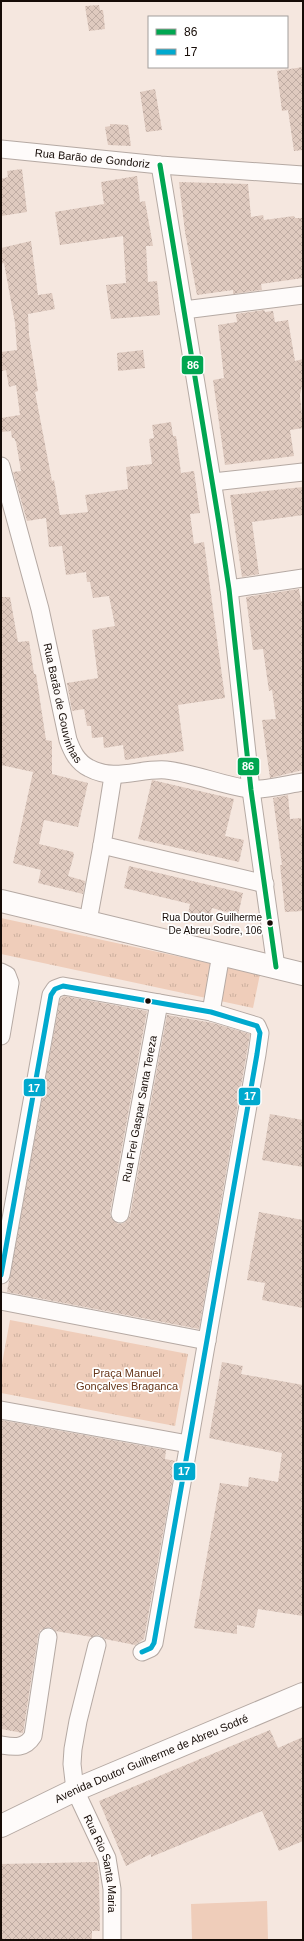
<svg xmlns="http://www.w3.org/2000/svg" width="304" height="1941" font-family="Helvetica,sans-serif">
  <defs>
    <pattern id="park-tufts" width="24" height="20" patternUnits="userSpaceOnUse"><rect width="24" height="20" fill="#efcdba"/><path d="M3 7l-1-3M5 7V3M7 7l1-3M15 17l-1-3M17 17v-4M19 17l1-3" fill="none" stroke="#ccaf9e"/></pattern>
    <pattern id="building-cross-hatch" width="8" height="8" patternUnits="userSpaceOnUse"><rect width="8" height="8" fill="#dfcabf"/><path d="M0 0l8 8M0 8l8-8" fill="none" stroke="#bfaca3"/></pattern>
  </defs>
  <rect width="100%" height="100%" fill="#f5e7df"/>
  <path fill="url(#park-tufts)" d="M1,918L260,974L253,1008L1,954Z
    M10,1320L188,1354L175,1426L1,1393V1369Z"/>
  <path fill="#efcdba" d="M267,1901L268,1940H192L191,1904Z"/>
  <path fill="url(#building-cross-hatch)" d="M99,5L100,10H103L105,29L89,31L85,6Z
    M303,67V150L294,151L288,110L282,111L277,71Z
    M155,89L162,130L146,132L140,92Z
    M110,124L128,125L131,146L108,145L105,127L110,126Z
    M22,169L27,212L1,216V179L8,177L7,171Z
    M137,176L140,202L145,201L153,246H146L148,282L157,281L160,315L111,319L106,285L126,283L123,236L60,245L55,212L104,204L101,182Z
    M179,182L248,184L251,217L263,215L264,220L294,216L295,218H303V278L261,284L262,290L233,294V290L197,295L185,232Z
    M31,241L38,295L52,293L55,309L28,314L29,335L38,391L35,392L52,481L54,480L60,515L88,512L85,495L128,489L126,467L152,464L149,439L154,438L152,425L171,422L173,436H176L181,473L194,471L200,513L190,514L194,544L204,542L225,698L178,705L184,751L125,760L123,745L104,748L103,737L92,738L91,726H87L84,709L72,711L67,683L98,678L92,630L115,626L109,596L93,598L90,582H87L86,572L66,575L62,546L49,547L46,518L27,521L13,472L21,471L16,442L14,438H12L11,431L1,432V418L20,415L16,385L9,387L6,370L2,371L1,360V352L17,350L15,323L4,263L1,264V248Z
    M264,310L265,312L273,311L275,322L288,320L295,361L303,359V381L300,395L303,428L290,430L294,456L225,465L213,380L224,378L218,325L237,322L236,314Z
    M143,350L145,368L118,371L117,353Z
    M303,487V515L252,522L259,574L242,577L230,495Z
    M299,589L301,601H303V770L270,778L262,720L276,719L272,690L269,691L263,649L253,650L246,597Z
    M1,597H10L18,642L29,641L34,674H36L46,740L52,741V774L88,783L78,827L44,820L39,844L73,852L74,855L68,876L85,881L83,894L38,883L41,870L13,863L33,772L1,765Z
    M152,780L234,799L225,836L244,840L239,862L138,839Z
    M288,795L290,819L301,818L303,846V911L285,912L280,865H282L273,798Z
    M129,866L243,893L238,915L212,908L209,919L188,914L190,904L124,888Z
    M64,996L147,1011L110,1212L111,1218L118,1224L124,1223L130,1216L167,1015L213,1023L250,1034L199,1329L7,1292L60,999Z
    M270,1114L303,1120V1167L262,1160Z
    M259,1212L303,1220V1308L262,1300L265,1283L247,1280Z
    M222,1362L243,1366L241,1374L303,1385V1616L258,1609L254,1628L237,1625V1634L194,1628L220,1483L248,1487L249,1477L278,1482L282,1453L209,1438Z
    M1,1420L166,1450L165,1459L176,1461L144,1639L135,1645L105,1639L99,1635L92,1637L55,1631L50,1627L40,1630L38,1636L23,1733L1,1729Z
    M270,1730L278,1748L303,1737V1841L279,1851L262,1811L151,1857V1854L126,1866L99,1801Z
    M97,1862L99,1877L100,1931H92V1940H1V1864Z"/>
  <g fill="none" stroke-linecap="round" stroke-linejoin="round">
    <defs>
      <g id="street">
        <path id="s1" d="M1,149L160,165L303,175"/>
        <path d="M160,165L219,523L229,589L251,790L276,967"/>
        <path d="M184,310L303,295"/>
        <path id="s2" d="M1,466L40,609L68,740C72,751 77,762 89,768C115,782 139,768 166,770C194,773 221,785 249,789C261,791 289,784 303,782"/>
        <path d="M213,482L303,472"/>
        <path d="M229,589L303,578"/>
        <path d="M102,845L265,884"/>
        <path d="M88,921L102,845L113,776"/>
        <path d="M1,972L7,975L10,983L1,1036"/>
        <path d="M211,1012L221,954"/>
        <path id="s3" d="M120,1214L159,1003"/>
        <path d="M1,1275L51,995L55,989L63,986L211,1012L257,1026L260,1033L257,1054L154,1643L151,1648L142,1652"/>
        <path d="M1,1301L207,1341"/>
        <path d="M1,1410L188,1444"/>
        <path id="s4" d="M97,1645L78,1721L73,1749L72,1764L75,1790L107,1858L112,1889V1940"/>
        <path d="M1,1745C14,1747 25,1749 33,1736L48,1637"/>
      </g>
      <g id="secondary">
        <path d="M1,901L303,974"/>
        <path id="s5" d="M1,1826L75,1790L303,1694"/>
      </g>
    </defs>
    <use href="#street" stroke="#b5a9a3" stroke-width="19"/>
    <use href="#secondary" stroke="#b5a9a3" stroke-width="24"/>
    <use href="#street" stroke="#fefbfa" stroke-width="17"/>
    <use href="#secondary" stroke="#fefbfa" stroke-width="22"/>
    <defs>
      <path id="bus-1" d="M160,165L219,523L229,589L251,790L276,967"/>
      <path id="bus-2" d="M1,1275L51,995L55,989L63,986L211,1012L257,1026L260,1033L257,1054L154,1643L151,1648L142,1652"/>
    </defs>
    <use href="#bus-1" stroke="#fff" stroke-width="8"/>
    <use href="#bus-2" stroke="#fff" stroke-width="8"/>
    <use href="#bus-1" stroke="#00a651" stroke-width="5"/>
    <use href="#bus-2" stroke="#00a9ce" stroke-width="5"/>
  </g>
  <g fill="#160c07" stroke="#fff" stroke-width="1.5">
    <circle cx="270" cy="923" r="3.5"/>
    <circle cx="148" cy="1001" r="3.5"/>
  </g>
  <g text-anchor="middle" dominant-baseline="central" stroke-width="3.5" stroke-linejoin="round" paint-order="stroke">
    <g font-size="10" fill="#160c07" stroke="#fff" text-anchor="end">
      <text x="262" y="917">Rua Doutor Guilherme<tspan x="262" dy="13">De Abreu Sodre, 106</tspan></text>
    </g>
    <g font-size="11" fill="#160c07" stroke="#fff">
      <text stroke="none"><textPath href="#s1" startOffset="92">Rua Barão de Gondoriz</textPath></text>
      <text stroke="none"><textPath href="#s2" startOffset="245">Rua Barão de Gouvinhas</textPath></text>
      <text stroke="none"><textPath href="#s3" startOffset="107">Rua Frei Gaspar Santa Tereza</textPath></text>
      <text stroke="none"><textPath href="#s5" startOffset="165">Avenida Doutor Guilherme de Abreu Sodré</textPath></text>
      <text stroke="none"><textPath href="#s4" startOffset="227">Rua Rio Santa Maria</textPath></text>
    </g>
    <g font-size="11" fill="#663619" stroke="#fff">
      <text x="127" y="1373">Praça Manuel<tspan x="127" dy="13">Gonçalves Braganca</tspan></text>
    </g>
  </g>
  <g stroke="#fff" stroke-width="1.5">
    <rect x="181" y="355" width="23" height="20" rx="4" fill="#00a651"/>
    <rect x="237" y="757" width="23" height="19" rx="4" fill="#00a651"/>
    <rect x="23" y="1078" width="23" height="19" rx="4" fill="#00a9ce"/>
    <rect x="238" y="1087" width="23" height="19" rx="4" fill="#00a9ce"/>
    <rect x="173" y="1462" width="23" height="19" rx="4" fill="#00a9ce"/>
  </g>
  <g font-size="11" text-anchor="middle" font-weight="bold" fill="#fff">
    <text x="193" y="369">86</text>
    <text x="248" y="770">86</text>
    <text x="34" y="1092">17</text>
    <text x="250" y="1100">17</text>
    <text x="184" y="1475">17</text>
  </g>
  <rect width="304" height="1941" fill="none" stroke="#160c07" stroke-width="4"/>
  <rect x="148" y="16" width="140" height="52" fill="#ffffff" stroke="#a29e9c"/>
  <rect x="156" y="29" width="20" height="6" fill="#00a651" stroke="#a29e9c"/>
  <text x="184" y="36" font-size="12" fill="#160c07">86</text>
  <rect x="156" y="49" width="20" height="6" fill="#00a9ce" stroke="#a29e9c"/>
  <text x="184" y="56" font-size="12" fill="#160c07">17</text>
</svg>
